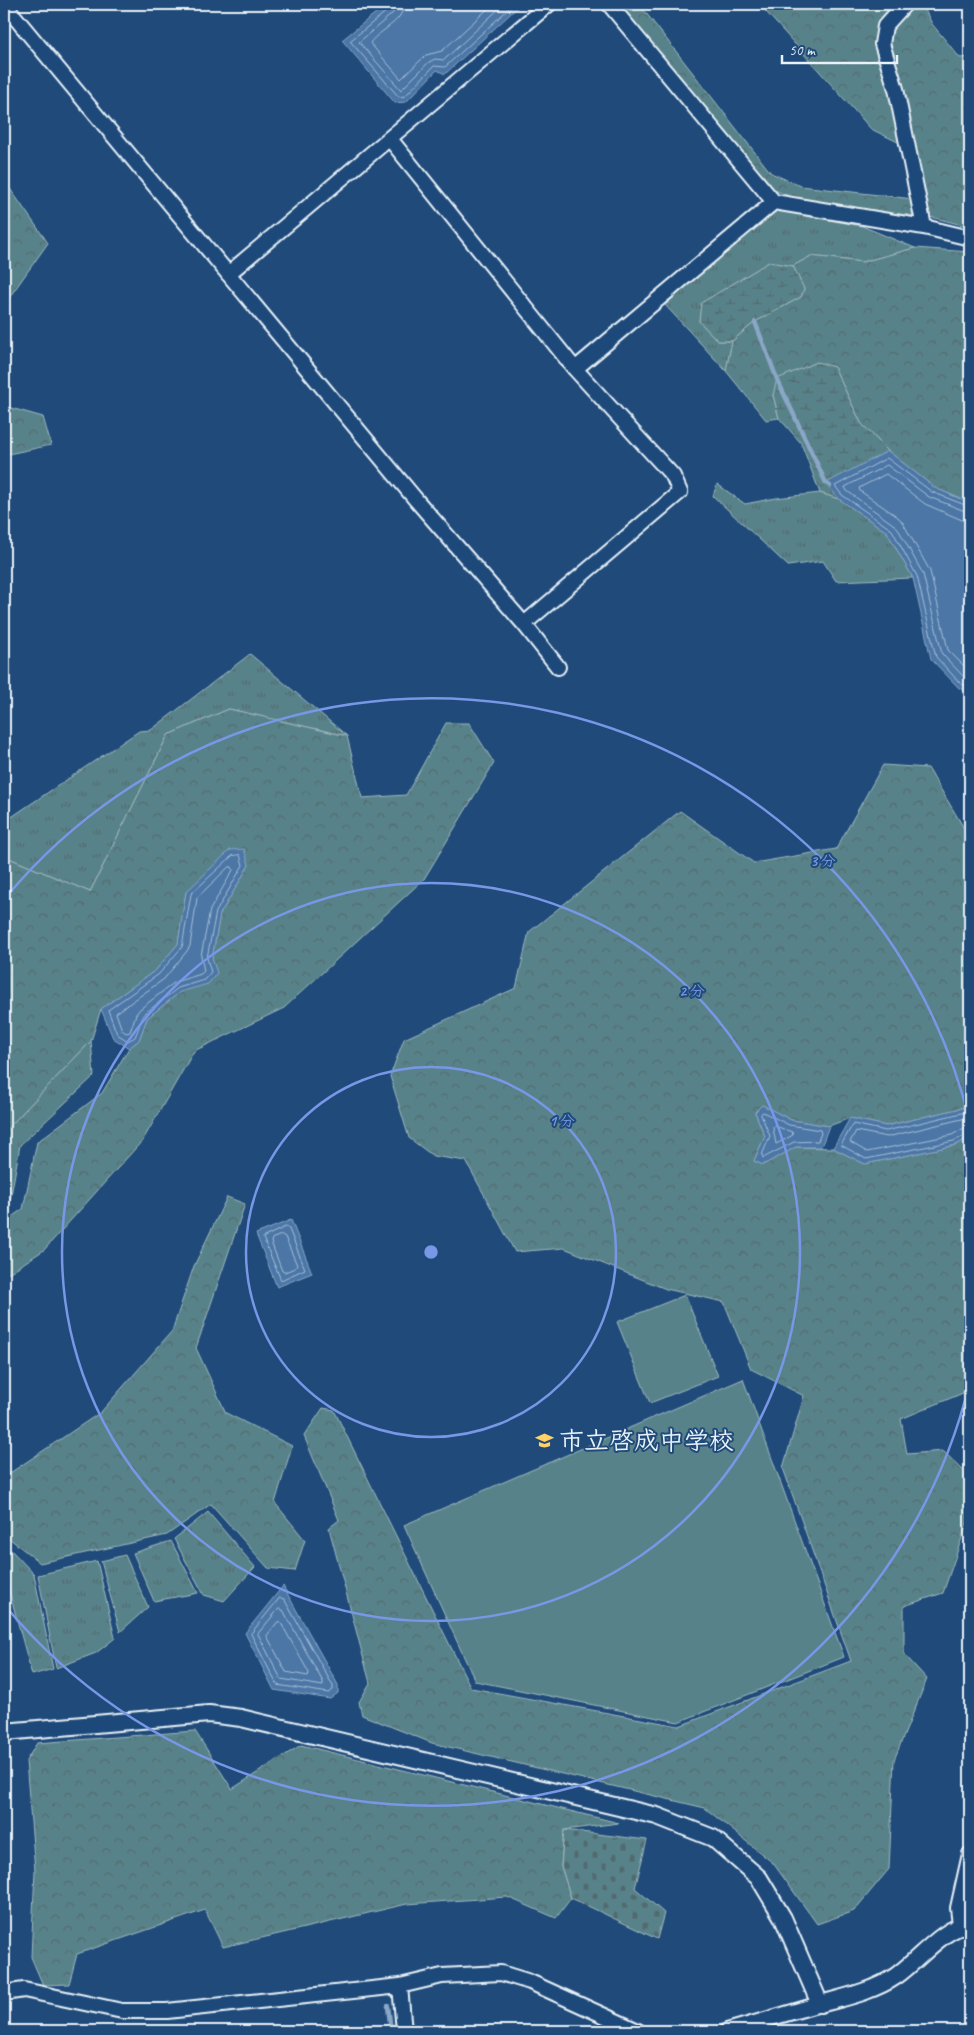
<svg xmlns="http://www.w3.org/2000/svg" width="974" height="2035" font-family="Caveat,'Klee One',sans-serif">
  <defs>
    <pattern id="grass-tufts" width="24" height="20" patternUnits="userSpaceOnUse" patternTransform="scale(1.25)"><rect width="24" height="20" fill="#598289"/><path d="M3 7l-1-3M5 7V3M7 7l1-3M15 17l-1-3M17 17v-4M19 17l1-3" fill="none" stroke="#516b70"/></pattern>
    <pattern id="forest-crowns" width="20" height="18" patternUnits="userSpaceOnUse" patternTransform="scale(1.25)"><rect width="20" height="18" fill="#598289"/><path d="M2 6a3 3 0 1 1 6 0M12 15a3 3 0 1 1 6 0" fill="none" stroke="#516b70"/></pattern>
    <pattern id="wetland-marsh" width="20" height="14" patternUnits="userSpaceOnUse" patternTransform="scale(1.25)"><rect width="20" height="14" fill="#598289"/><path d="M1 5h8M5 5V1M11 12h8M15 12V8" fill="none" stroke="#516b70"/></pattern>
    <pattern id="cemetery-stones" width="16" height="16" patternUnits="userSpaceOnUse" patternTransform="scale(1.25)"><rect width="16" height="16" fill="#598289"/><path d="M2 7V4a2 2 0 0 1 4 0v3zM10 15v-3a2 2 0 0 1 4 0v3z" fill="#516b70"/></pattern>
  </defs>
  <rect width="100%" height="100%" fill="#1f4a7a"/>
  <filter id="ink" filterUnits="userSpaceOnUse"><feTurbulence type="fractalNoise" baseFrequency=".02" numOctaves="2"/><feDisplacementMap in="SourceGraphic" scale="10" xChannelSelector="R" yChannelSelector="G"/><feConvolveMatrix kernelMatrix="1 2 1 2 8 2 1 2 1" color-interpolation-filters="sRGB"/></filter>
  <g filter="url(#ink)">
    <path fill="url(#grass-tufts)" stroke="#a0bac0" d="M775,210L862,226L915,248L862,262L811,256L793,266L769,262L702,303L699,321L718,341H732L726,371L665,305Z
      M717,484L745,504L776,498L820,493L839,499L887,532L913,578L836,581L823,561L788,566L713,496Z
      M250,654L347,736L229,709L168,735L90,892L4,856V822L139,731L151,730Z
      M91,1041L94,1076L20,1145L9,1207L4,1211V1132Z
      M208,1512L255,1567L224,1601L204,1595L174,1539Z
      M171,1541L198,1593L154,1601L133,1553Z
      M11,1550L34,1574L53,1669L32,1675L4,1572V1552Z
      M125,1555L148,1607L120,1632L101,1561Z
      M97,1561L115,1638L96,1653L56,1668L38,1575Z"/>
    <path fill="url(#forest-crowns)" stroke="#a0bac0" d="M619,4H639L771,173L801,186L913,199L902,144L871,129L759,4H922L932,24L960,58L970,57V227L935,218L807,204L772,189Z
      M4,180L48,243L6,302L4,301Z
      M915,248L970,252V503L935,488L888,451L861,423L834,367L773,395L779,418L766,420L726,371L732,341L755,322L801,297L804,289L793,266L811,256L862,262Z
      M4,406L43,417L51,445L4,455Z
      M229,709L347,736L362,798L406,795L446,723H469L494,763L424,879L284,1008L194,1051L143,1140L44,1250L4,1276V1222L23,1209L37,1142L102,1093L129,1048L139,1040L147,1018L180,992L212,958L220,914L249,865L186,892L178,944L156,970L101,1009L91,1041L4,1132V856L90,892L168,735Z
      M883,765L928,768L970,838V1106L886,1126L850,1118L829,1126L791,1120L762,1105L755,1112L765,1136L754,1161L763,1165L796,1147L833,1148L865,1164L956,1145L970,1137V1390L901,1419L907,1454L943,1451L966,1473L968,1520L943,1593L904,1606V1654L927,1679L894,1760L889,1869L854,1911L817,1924L773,1863L705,1808L432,1743L362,1715L359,1702L370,1683L329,1528L339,1520L304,1436L323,1408L334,1410L471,1688L679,1726L851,1661L783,1468L804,1396L751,1369L724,1302L666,1289L564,1248L515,1252L466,1161L433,1156L409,1138L390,1076L404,1039L516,988L529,932L680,811L754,863L836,849Z
      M227,1197L245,1204L196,1348L226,1413L292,1446L275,1503L305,1540L295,1571L268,1568L211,1504L167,1535L40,1563L4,1534V1477L101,1412L172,1331L194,1266Z
      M195,1731L232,1789L301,1745L619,1823L564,1830L561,1866L571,1898L556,1918L507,1897L407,1904L223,1947L205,1910L77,1954L69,1984L43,1985L31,1957L35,1870L26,1761L37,1743Z"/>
    <path fill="url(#wetland-marsh)" stroke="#a0bac0" d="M769,262L793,266L804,289L801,297L755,322L732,341H718L699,321L701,303Z
      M817,362L834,367L861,423L888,451L827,483L839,499L820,493L801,443L779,418L773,395L777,379Z"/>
    <path fill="url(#cemetery-stones)" stroke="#a0bac0" d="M564,1830L647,1840L635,1888L664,1913L657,1939L571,1898L561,1866Z"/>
    <path fill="#598289" stroke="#a0bac0" d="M685,1295L718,1376L650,1403L617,1322Z
      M743,1379L844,1657L678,1722L475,1681L404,1525Z"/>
    <path fill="#4b76a6" stroke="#8aa7c7" d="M387,4H521L445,74L437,70L406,102L395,103L342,40Z
      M888,451L935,488L970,503V692L959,688L931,659L913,578L887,532L839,499L826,483Z
      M244,849L249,865L220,914L212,958L217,973L208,984L180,992L147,1018L139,1040L129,1048L113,1038L101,1009L156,970L178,944L186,892L230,850Z
      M762,1105L791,1120L829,1126L821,1147H796L763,1165L754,1161L765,1136L755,1112Z
      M970,1106V1137L956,1145L865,1164L833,1148L850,1118L886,1126Z
      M291,1220L312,1273L277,1287L256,1234Z
      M283,1586L338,1685V1693L330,1699L274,1690L245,1633Z"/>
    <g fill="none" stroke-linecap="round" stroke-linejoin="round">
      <path stroke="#a9c0d7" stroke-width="1" d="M390,4L388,10L350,41L399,97L405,96L434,66L445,67L514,4
        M396,4L393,13L359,42L401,90L429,62L435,59L444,60L504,4
        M404,4C403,23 380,29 370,43L401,79L426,55L442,51L493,4
        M970,507L932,492L887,458L835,486L842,495L892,530L917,576L936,657L961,684L970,687
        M970,513L929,497L887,465L845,487L847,491L897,527L923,574L942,654L965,678L970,680
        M970,521L962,520L925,504L886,474L859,488L860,491L898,517L903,523L930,571L948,650L970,672
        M240,855L243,865L216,912L207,958L211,972L204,980L178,988L144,1014L135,1037L128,1041L117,1034L108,1010L159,974L182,947L191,894L232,856Z
        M229,867H232L233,870L210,910L201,956L204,971L201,974L175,982L140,1009L136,1014L130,1032L126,1033L122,1030L116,1013L164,979L187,951L190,946L197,898Z
        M970,1111L886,1131L853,1124L841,1145L866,1159L954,1141L970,1133
        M763,1112L789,1125L820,1130L821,1133L818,1141L794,1142L763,1158L762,1155L770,1136L761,1115Z
        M970,1117L887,1137L856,1131L850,1142L867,1152L952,1135L964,1128L970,1127
        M775,1126L792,1132L793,1135L776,1144L773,1128Z
        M286,1227L289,1229L305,1269L281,1280L263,1238Z
        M282,1235L285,1237L297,1265L295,1268L285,1272L282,1271L271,1242L272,1239Z
        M280,1598L284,1599L333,1686V1690L329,1693L277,1685L251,1634Z
        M279,1609L283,1610L323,1682V1686L281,1679L258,1634Z
        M278,1622L281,1623L309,1673L308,1676L286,1672L267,1636Z"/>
      <path stroke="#8aa7c7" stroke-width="4.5" d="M755,322L777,379L826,483L830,486
        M388,2006L391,2031"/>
      <defs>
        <path id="minor" d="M4,4L417,501L524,624L558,667
          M609,4L774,202L924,227L970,238
          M905,4L885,26L882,44L896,89L924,227
          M390,139L575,369L673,476L680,492L524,624
          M228,274L549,4
          M575,369L774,202
          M960,1925L958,1908L970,1854
          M400,1986L404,2031
          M4,1993L24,1990L122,2011H167L400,1986L442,1976L501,1973L530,1982L638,2031
          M727,2031L820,2004"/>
        <path id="tertiary" d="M4,1732L209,1714L241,1718L657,1816L713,1838L759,1878L783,1918L820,2004C846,1997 874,1991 896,1976C918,1961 943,1927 970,1924"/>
      </defs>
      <use href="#minor" stroke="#e8f1f8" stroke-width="18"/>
      <use href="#tertiary" stroke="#e8f1f8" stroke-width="20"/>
      <use href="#minor" stroke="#1f4a7a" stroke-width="14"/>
      <use href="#tertiary" stroke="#1f4a7a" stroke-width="16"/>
    </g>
  </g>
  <g fill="none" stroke="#7897e6" stroke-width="2.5">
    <circle cx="431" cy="1252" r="185"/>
    <circle cx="431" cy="1252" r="369"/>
    <path d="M970 1381A554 554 0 0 1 7 1608M7 896A554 554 0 0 1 970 1123"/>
  </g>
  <defs>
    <symbol id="school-bare" viewBox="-9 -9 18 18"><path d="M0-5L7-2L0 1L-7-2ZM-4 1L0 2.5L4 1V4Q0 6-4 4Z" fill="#ffd166" stroke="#1f4a7a" stroke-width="2.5" paint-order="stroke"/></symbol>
  </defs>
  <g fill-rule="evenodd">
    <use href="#school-bare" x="532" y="1428" width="25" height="25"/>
  </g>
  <g text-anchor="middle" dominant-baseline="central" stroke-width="4" stroke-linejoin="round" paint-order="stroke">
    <g font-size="25" font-weight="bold" fill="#e8f1f8" stroke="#1f4a7a" text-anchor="start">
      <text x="559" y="1441">市立啓成中学校</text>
    </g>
  </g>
  <circle cx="431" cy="1252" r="8" fill="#7897e6" stroke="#1f4a7a" stroke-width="2.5"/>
  <g font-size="15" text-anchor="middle" font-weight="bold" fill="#7897e6" stroke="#1f4a7a" stroke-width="4" stroke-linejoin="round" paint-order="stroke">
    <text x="823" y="866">3 分</text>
    <text x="692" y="996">2 分</text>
    <text x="562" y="1126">1 分</text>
  </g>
  <rect width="974" height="2035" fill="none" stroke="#1f4a7a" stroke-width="20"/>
  <rect x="10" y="10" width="954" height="2015" fill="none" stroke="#e8f1f8" stroke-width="2" filter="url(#ink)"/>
  <path d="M782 55v8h115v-8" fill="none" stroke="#e8f1f8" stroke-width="2.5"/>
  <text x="789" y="55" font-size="15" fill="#e8f1f8" stroke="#1f4a7a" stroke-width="4" paint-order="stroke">50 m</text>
</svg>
